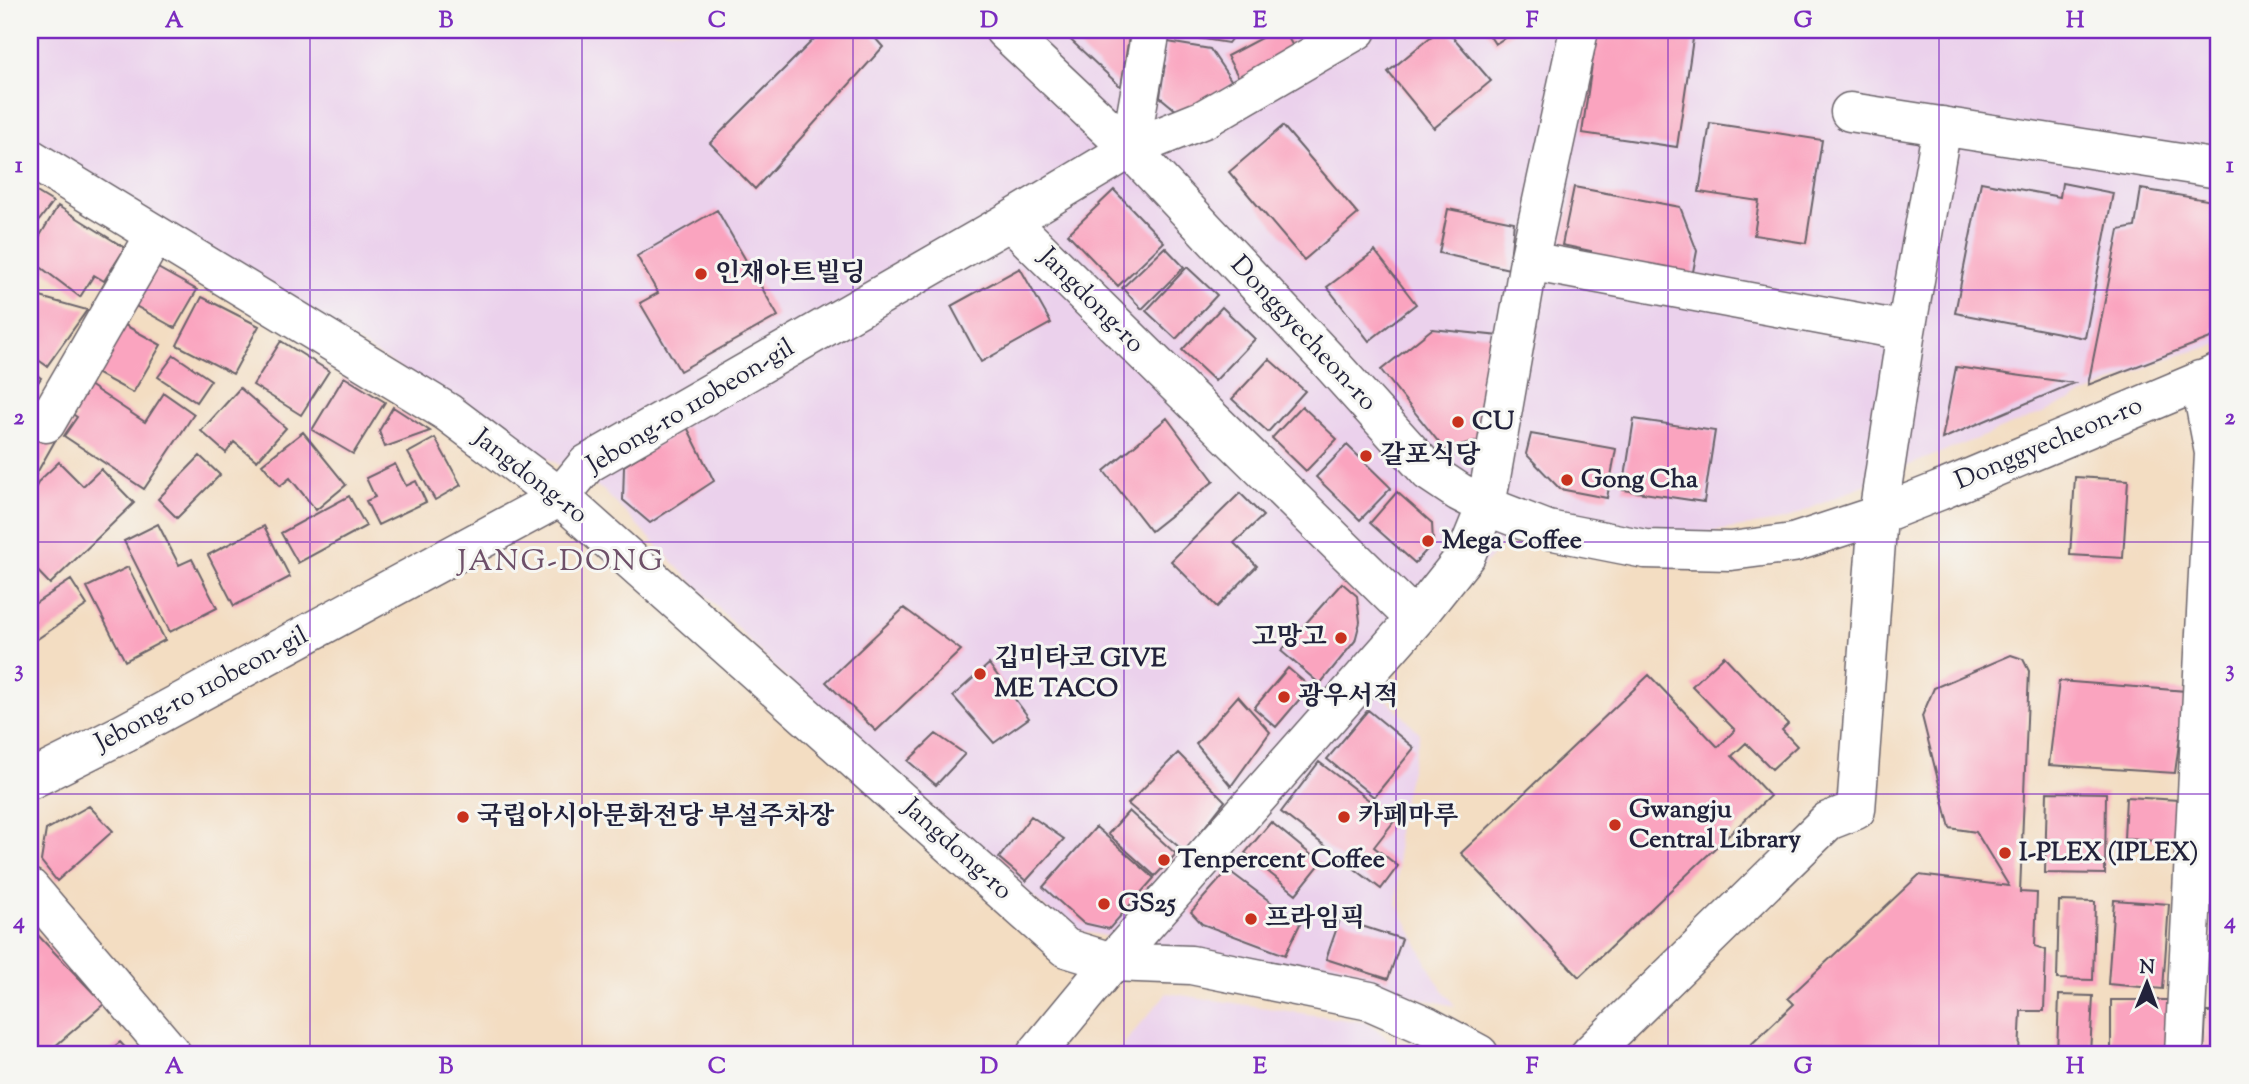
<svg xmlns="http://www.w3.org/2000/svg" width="2249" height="1084" font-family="'Sorts Mill Goudy','Noto Serif KR',serif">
  <rect width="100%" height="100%" fill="#f6f6f2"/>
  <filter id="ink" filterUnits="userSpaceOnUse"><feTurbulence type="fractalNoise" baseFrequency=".0143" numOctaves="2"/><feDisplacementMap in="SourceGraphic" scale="14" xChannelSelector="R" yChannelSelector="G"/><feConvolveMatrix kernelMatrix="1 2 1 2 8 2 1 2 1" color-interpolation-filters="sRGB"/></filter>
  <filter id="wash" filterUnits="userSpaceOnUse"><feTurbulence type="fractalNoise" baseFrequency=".00686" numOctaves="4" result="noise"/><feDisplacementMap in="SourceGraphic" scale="28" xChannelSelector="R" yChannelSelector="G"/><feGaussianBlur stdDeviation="1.57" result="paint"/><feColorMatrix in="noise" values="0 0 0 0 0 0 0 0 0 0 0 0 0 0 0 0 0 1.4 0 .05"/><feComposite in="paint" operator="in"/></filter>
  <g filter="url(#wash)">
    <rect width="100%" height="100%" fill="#f3ddc2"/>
    <path fill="#ebd1ec" d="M30,30H2219V344L2163,360L2040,414L1907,466L1784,520L1700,534L1580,525L1537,506L1374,687L1420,733L1397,825L1398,866L1397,903L1434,977L1455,1006L1356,984L1069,929L781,673L603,490L509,436L48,150L30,134Z
      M1167,993L1369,1023L1406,1054H1115Z"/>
    <g id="blocks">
      <path fill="#faa4bf" d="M823,30H868L883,47L755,189L710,143Z
        M1060,30H1130L1121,87Z
        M1174,30H1238L1228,43L1173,34Z
        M1276,30H1284L1295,50L1240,80L1227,56Z
        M1439,30H1447L1491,81L1434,128L1388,72Z
        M1486,30H1517L1495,44Z
        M1597,30H1677L1694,32L1677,147L1582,133Z
        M1168,42L1210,49L1233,83L1183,116L1160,97Z
        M1710,123L1822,140L1806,243L1754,235L1759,201L1699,192Z
        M1283,126L1358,214L1304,260L1229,172Z
        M1981,182L2060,197L2062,183L2113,193L2085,338L1955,313Z
        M1574,187L1680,207L1697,251L1691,282L1590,262L1591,251L1562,245Z
        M30,188L53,202L32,230L30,229Z
        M2141,189L2219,202V297L2213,337L2088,385L2119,230L2135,227Z
        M1114,190L1164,242L1118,286L1068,234Z
        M58,206L125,248L104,281L94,275L80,297L30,259V252Z
        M1448,209L1514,222L1509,269L1439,253Z
        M717,210L778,316L680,371L640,303L658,293L637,256Z
        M1165,247L1184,267L1142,309L1122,288Z
        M1375,251L1416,304L1369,341L1327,287Z
        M147,262L197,290L175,328L125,300Z
        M1187,267L1217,295L1176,339L1146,311Z
        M1020,268L1051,323L981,362L951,306Z
        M33,295L87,310L47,366L34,357L30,343V299Z
        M202,297L259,326L233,374L177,345Z
        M1222,307L1255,339L1215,381L1182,350Z
        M114,319L161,345L133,393L87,368Z
        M1432,329L1499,336L1487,439L1445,450L1381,370Z
        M281,341L329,371L301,415L253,385Z
        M174,355L211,380L196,402L158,377Z
        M1269,359L1305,391L1268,432L1232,399Z
        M1956,367L2074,383L1942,439Z
        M30,370L41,378L30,394Z
        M344,377L385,402L353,454L312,430Z
        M89,385L145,422L164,393L194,414L144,489L64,436L77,417L71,413Z
        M240,388L286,428L257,461L234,442L226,453L201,431Z
        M1302,406L1337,439L1306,471L1272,438Z
        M393,407L430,431L385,447L379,431Z
        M1167,418L1214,481L1151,531L1104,471Z
        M1634,419L1715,431L1704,502L1623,490Z
        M30,424L56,439L30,485Z
        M687,427L714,481L650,523L623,500L624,466Z
        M303,432L346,485L316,510L290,478L280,486L262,464Z
        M1531,434L1616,449L1607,498L1560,489L1526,454Z
        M435,438L461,485L435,500L408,453Z
        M1347,445L1391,488L1360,520L1316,477Z
        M200,456L220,475L177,518L158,499Z
        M59,462L83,486L101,469L134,503L50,584L30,563V498L39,481Z
        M395,464L406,486L416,481L426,502L378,525L366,501L375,497L366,478Z
        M2075,477L2128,480L2123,558L2070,555Z
        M1397,492L1432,523L1433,543L1415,563L1370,523Z
        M1240,493L1263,516L1234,543L1257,566L1217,607L1171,561Z
        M349,496L366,526L298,563L281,533Z
        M158,524L179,565L192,559L217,608L170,632L124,541Z
        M264,526L290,577L234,606L208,555Z
        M128,567L165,640L125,661L87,587Z
        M71,580L87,605L30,644V607Z
        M1342,583L1357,596L1360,622L1355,641L1320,684L1281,651Z
        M904,608L961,650L876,731L826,682Z
        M2011,655L2023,659L2029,671L2020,892L2037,893L2035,946L2046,950L2044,1011H2021L2019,1054H1741L1794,1004L1788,998L1919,875L2009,886L1976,832L1950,828L1922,716L1934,688Z
        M1724,656L1788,724L1782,730L1797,746L1772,769L1746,743L1732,756L1770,796L1579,977L1461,853L1649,675L1718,747L1735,730L1692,686Z
        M989,664L1029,718L994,743L953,696Z
        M1288,668L1310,687L1276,727L1254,708Z
        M2059,681L2186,691L2175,773L2049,765Z
        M1238,696L1270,732L1231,786L1196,744Z
        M1368,710L1414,748L1374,797L1327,759Z
        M936,734L965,754L936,785L908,761Z
        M1178,753L1225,801L1185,852L1128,804Z
        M1319,762L1395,820L1374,847L1398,866L1381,889L1281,812Z
        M2047,792L2106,793L2105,874L2045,873Z
        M2126,797L2179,800L2178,842L2124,839Z
        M89,806L113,831L57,881L41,861L46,830Z
        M1129,811L1176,854L1155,876L1108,834Z
        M1031,816L1064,839L1026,881L999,858Z
        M1271,822L1321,863L1296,894L1245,853Z
        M1096,827L1154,878L1109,929L1083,923L1043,887Z
        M1228,870L1300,924L1285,955L1202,924L1191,912Z
        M2114,900L2169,904L2163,989L2108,984Z
        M2059,901L2095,902L2093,980L2057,979Z
        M1340,919L1402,939L1388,979L1326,959Z
        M30,927L104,1004L46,1054H30Z
        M2059,995L2093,996L2090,1054H2057Z
        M2111,1000H2169L2168,1054H2111Z
        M2206,1012H2219V1054H2204Z
        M120,1042L131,1054H105Z"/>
    </g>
  </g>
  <g filter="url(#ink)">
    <use href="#blocks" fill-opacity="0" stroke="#6b636a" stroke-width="2"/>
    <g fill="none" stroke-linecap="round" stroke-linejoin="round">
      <defs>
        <path id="minor" d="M1004,30L1130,149L1326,358L1429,472L1459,492L1486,506L1548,530L1645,549L1731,551L1793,543L1878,515L1939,491L2219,373
          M1850,112L2219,169
          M1130,149L1151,30
          M30,158L447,412L560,497L1066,948L1112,962L1191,965L1370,1001L1427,1026L1479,1054
          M1010,221L1415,619
          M1529,261L1906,331
          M30,414L46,423L155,235
          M30,780L124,733L560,497L587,464L1010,221L1130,149L1204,119L1357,30
          M30,888L172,1054
          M1036,1054L1112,962L1415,619L1466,555L1486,506L1529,261L1579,30
          M1590,1054L1828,821L1856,810L1878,515L1906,331L1942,126
          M2184,1054L2214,453L2200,380"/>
      </defs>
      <use href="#minor" stroke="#6b636a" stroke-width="41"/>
      <use href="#minor" stroke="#fff" stroke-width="38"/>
    </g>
  </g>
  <path fill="none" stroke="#7b2cbf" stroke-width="2" stroke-opacity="0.55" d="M310,30V1054M582,30V1054M853,30V1054M1124,30V1054M1396,30V1054M1668,30V1054M1939,30V1054M30,290H2219M30,542H2219M30,794H2219"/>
  <g fill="#c8321e" stroke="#f6f6f2" stroke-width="2.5">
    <circle cx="701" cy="274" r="7"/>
    <circle cx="1458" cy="422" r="7"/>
    <circle cx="1366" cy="456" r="7"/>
    <circle cx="1567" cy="480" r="7"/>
    <circle cx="1428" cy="541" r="7"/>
    <circle cx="1341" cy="638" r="7"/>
    <circle cx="980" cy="674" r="7"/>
    <circle cx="1284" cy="697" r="7"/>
    <circle cx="463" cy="817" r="7"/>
    <circle cx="1344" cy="817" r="7"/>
    <circle cx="1615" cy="825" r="7"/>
    <circle cx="2005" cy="853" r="7"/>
    <circle cx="1164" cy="860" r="7"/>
    <circle cx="1104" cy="904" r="7"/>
    <circle cx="1251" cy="919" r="7"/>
  </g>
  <g text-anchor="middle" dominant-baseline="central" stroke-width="6" stroke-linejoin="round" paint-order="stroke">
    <g font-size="26" font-weight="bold" fill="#22223b" stroke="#f6f6f2" text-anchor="start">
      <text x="715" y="274">인재아트빌딩</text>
      <text x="1472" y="422">CU</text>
      <text x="1380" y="456">갈포식당</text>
      <text x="1581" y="480">Gong Cha</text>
      <text x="1442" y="541">Mega Coffee</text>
      <text x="1327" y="638" text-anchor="end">고망고</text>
      <text x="994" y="659">깁미타코 GIVE<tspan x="994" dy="30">ME TACO</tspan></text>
      <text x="1298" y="697">광우서적</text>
      <text x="1629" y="810">Gwangju<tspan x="1629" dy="30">Central Library</tspan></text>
      <text x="477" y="817">국립아시아문화전당 부설주차장</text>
      <text x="1358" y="817">카페마루</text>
      <text x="2019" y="853">I-PLEX (IPLEX)</text>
      <text x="1178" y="860">Tenpercent Coffee</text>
      <text x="1118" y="904">GS25</text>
      <text x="1265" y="919">프라임픽</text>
    </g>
    <g font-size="26" fill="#22223b" stroke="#f6f6f2">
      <text transform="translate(1091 301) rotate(45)">Jangdong-ro</text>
      <text transform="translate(1303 334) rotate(47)">Donggyecheon-ro</text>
      <text transform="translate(691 407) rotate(-31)">Jebong-ro 110beon-gil</text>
      <text transform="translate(2049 444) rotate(-23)">Donggyecheon-ro</text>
      <text transform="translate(530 477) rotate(38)">Jangdong-ro</text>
      <text transform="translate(202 690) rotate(-28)">Jebong-ro 110beon-gil</text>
      <text transform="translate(957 850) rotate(42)">Jangdong-ro</text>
    </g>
    <g font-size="30" letter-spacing="2" fill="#6e5069" stroke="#f6f6f2">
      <text x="561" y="562">JANG-DONG</text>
    </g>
  </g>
  <rect width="2249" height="1084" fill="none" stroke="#f6f6f2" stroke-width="77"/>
  <g transform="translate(2147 983) rotate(1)" stroke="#f6f6f2" stroke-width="5" paint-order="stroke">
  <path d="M0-5L12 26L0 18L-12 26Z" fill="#22223b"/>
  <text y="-10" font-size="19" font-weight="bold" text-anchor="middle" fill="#22223b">N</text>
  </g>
  <rect x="38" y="38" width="2172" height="1008" fill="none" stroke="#7b2cbf" stroke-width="2.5"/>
  <g font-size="23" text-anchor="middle" font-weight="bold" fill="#7b2cbf">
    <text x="174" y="27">A</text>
    <text x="446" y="27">B</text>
    <text x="717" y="27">C</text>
    <text x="989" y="27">D</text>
    <text x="1260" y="27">E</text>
    <text x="1532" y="27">F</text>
    <text x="1803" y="27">G</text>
    <text x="2075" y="27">H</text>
    <text x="19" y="172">1</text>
    <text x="2230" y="172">1</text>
    <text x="19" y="424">2</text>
    <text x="2230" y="424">2</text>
    <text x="19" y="676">3</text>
    <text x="2230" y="676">3</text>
    <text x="19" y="928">4</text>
    <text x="2230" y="928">4</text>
    <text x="174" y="1073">A</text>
    <text x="446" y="1073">B</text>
    <text x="717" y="1073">C</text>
    <text x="989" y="1073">D</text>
    <text x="1260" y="1073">E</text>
    <text x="1532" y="1073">F</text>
    <text x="1803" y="1073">G</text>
    <text x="2075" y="1073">H</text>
  </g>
</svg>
